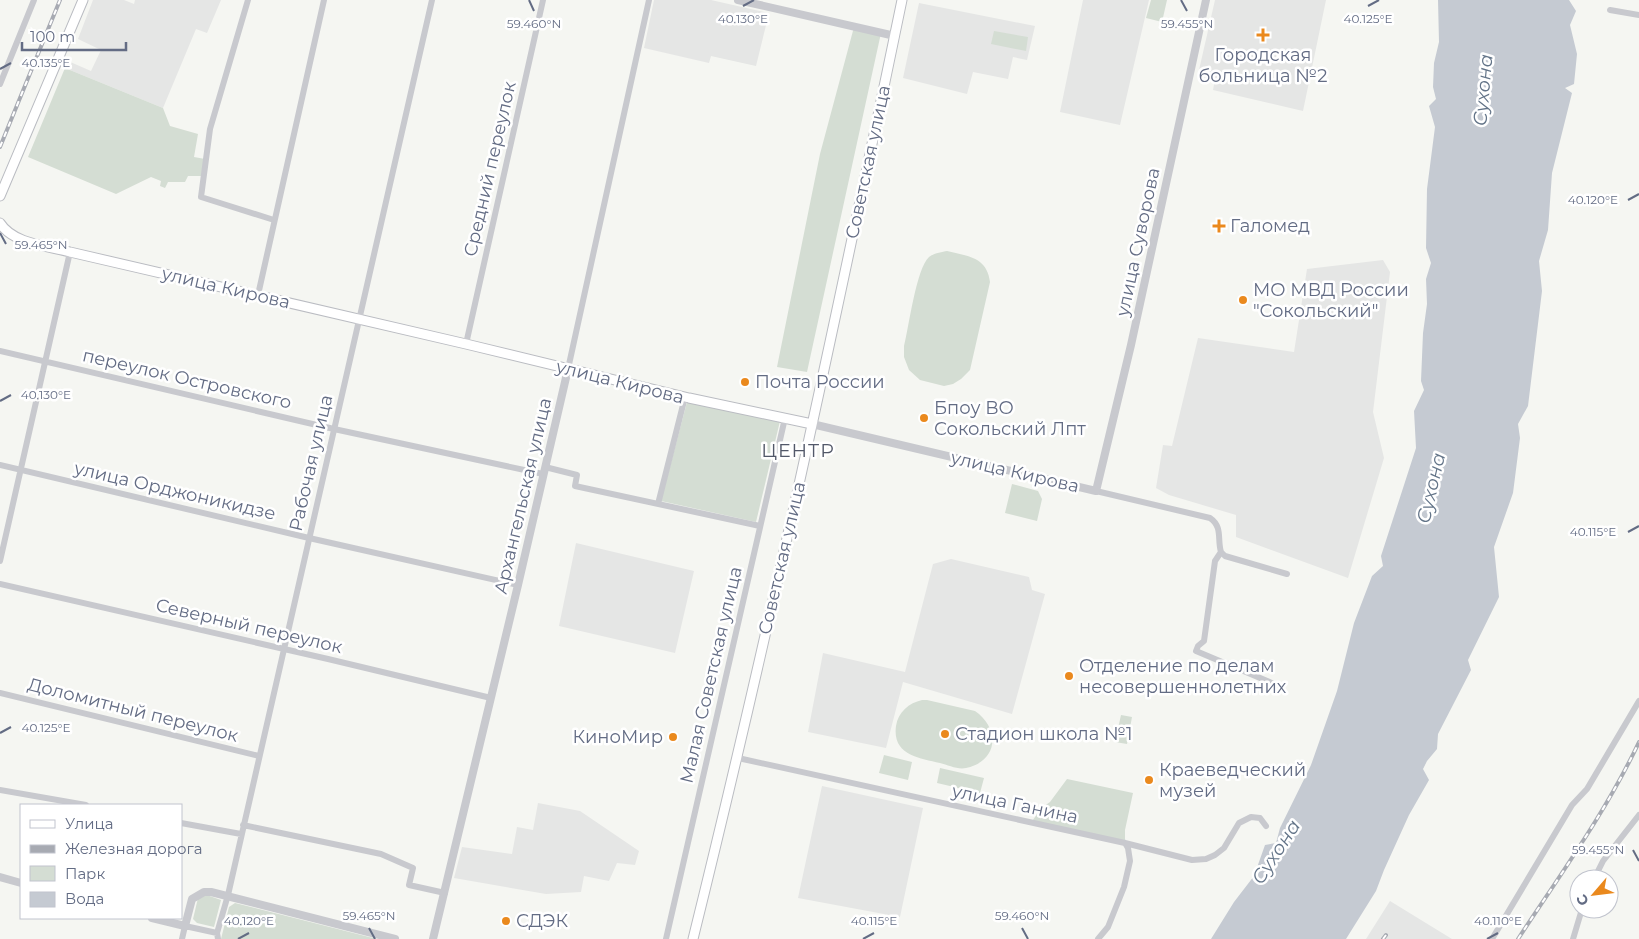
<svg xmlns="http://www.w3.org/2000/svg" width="1639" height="939" font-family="Montserrat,sans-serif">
  <rect width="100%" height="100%" fill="#f5f6f2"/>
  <path fill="#e5e6e5" d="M93,0H124L134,4L135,0H221L207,33L196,29L163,108L65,68L68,61L91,71L101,50L78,39Z
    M654,0H711L769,13L756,66L711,56L709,63L644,48Z
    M1083,0H1149L1120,125L1060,112Z
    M1215,0H1326L1303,111L1213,90L1216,74L1199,70Z
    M919,3L1035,26L1027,60L1013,57L1008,79L973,72L967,94L903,78Z
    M1383,260L1390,272L1373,412L1384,458L1348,578L1236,537V515L1169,495L1156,488L1163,445L1172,446L1198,338L1294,352L1307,269Z
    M576,543L694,571L675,653L559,626Z
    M951,559L1029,577L1032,590L1045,594L1012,714L903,682L886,748L808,732L823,653L905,672L933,564Z
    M822,786L923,808L900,917L798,898Z
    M538,803L580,811L639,851L635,865L617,863L609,881L584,876L581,892L546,894L454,878L462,847L512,854L517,827L533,830Z
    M1390,901L1452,939H1366Z"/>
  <path fill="#d4ddd3" d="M1151,0H1167L1162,22L1146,18Z
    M854,27L881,33L807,372L777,367L820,154Z
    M994,31L1028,37L1026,51L991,44Z
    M65,68L163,108L170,126L198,134L194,157L205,159L201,176H188L185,182H168L165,188L160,186L161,181L151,177L116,194L28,157Z
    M947,251C968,256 987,257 990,282L970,370L961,379L953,384L944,386L920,380L909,370L904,357V346C909,327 916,269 929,257C934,253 942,252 947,251Z
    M687,402L780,421L756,522L661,501Z
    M1012,484L1038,491L1042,499L1037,521L1005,513Z
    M922,700H927L975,711C1000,728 999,761 966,768C958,770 948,765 940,763C919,758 892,755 896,726C898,712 909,703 922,700Z
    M1121,715L1132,717L1127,744L1115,742Z
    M884,755L912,762L908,780L879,773Z
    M940,768L984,778L980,793L937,783Z
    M1067,779L1133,793L1125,830V843L1031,823L1041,808L1050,802Z
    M204,894L221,900L214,927L197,923L193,919L198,898Z
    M235,903L377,939H221L229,907Z"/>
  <path fill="#c5cad2" d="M1438,0H1569L1576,11L1570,25L1577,54L1574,84L1565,88L1572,93L1552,173L1548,230L1539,261L1542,291L1528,406L1518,424L1520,438L1513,493L1494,547L1499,597L1468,660L1471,670L1438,734L1437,749L1427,761L1423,769L1429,780L1409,815L1384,870L1376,891L1346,939H1211L1234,902L1254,876L1265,845L1276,843L1280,828L1311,765L1337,691L1354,623L1372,576L1383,566L1381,556L1416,448L1414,411L1424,390L1421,381L1423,333L1427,304L1426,279L1431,263L1426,248L1427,189L1435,127L1429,106L1436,99L1433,87L1434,63L1439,42Z"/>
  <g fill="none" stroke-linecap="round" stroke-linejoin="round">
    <defs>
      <path id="secondary" d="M0,196L83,0
        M0,223C13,244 48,246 70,252L466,344L689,398L812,424
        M693,939C770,628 837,314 902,0"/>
    </defs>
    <use href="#secondary" stroke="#babcc2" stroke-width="11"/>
    <path stroke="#c8c9ce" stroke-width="6" d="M248,0L210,129L201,197L274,220
      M1610,10L1639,15
      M0,84L34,0
      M258,295L324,0
      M466,344L543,0
      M0,351L334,429L543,474
      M568,369L649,0
      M0,465L309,538L518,585
      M545,467L577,475L575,486L760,526
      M1096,491L1210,518C1223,527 1217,539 1221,552
      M658,504L685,397
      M1221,552L1215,561L1204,641L1198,646L1196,651L1279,686
      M1221,552L1225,556L1287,574
      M0,561L70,252
      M0,584L328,659L491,698
      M0,693L259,756
      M738,758L1125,843L1192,860L1206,859L1215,855L1224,848L1239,823L1251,817L1260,818L1266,826
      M0,790L86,805
      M181,823L241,834
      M243,825L381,854L413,868L409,885L445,893
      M1594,879L1603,861L1639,815
      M182,939L185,926L217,933
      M218,939L217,933L228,895L432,0
      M666,939L785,418
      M1098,939L1108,927L1124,887L1130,861L1128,848L1125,843
      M1492,939L1572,805L1587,789L1639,701
      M1573,939L1582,909"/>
    <path stroke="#c8c9ce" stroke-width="8" d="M738,0L895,36
      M812,424L1096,491L1131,345L1206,0
      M0,877L21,883
      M152,918L185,926L192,899L204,892H211L395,939
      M433,939L518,585L568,369"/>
    <use href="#secondary" stroke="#fff" stroke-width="9"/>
    <defs>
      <path id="rail" d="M0,147L60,0
        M1383,939L1386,935
        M1518,939C1560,875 1606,812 1639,742"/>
    </defs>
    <use href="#rail" stroke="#a7aab2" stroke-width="4"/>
    <use href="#rail" stroke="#fff" stroke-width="2" stroke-dasharray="5.5" stroke-linecap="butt"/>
  </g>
  <path fill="none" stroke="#636c84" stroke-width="2" d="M529,0L534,11M1181,0L1187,11M743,6L754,0M1368,6L1379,0M0,69L11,63M1628,200L1639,194M0,233L6,244M0,401L11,395M1628,532L1639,526M0,733L11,727M1633,850L1639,861M369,928L375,939M1022,928L1028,939M238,939L249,933M863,939L874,933M1487,939L1498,933"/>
  <g fill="#ea891d" stroke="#fff" stroke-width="2">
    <path d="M1260.5 27.5h5v5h5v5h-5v5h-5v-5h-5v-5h5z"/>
    <path d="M1216.5 218.5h5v5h5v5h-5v5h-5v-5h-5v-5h5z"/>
    <circle cx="1243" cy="300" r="5"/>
    <circle cx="745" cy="382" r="5"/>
    <circle cx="924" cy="418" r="5"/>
    <circle cx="1069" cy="676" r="5"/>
    <circle cx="945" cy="734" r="5"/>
    <circle cx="673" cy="737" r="5"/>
    <circle cx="1149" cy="780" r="5"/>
    <circle cx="506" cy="921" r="5"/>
  </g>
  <g text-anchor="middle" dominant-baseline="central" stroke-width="5" stroke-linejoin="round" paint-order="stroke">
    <g font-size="18" fill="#636c84" stroke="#fff" text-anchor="start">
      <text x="1263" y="55" text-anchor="middle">Городская<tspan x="1263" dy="21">больница №2</tspan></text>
      <text x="1230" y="226">Галомед</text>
      <text x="1253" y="290">МО МВД России<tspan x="1253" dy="21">"Сокольский"</tspan></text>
      <text x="755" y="382">Почта России</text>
      <text x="934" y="408">Бпоу ВО<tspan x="934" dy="21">Сокольский Лпт</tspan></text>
      <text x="1079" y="666">Отделение по делам<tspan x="1079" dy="21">несовершеннолетних</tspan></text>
      <text x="955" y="734">Стадион школа №1</text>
      <text x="663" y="737" text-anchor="end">КиноМир</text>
      <text x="1159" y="770">Краеведческий<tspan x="1159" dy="21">музей</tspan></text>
      <text x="516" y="921">СДЭК</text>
    </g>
    <g font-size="18" fill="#636c84" stroke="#fff">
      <text transform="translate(868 162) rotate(-78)">Советская улица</text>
      <text transform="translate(490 169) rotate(-77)">Средний переулок</text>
      <text transform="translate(1138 242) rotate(-78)">улица Суворова</text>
      <text transform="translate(226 288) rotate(13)">улица Кирова</text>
      <text transform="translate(187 379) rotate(13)">переулок Островского</text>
      <text transform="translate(620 382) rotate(14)">улица Кирова</text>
      <text transform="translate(311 463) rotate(-77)">Рабочая улица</text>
      <text transform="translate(1015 472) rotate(13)">улица Кирова</text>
      <text transform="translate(175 491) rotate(13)">улица Орджоникидзе</text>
      <text transform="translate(523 496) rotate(-77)">Архангельская улица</text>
      <text transform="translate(782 558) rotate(-77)">Советская улица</text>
      <text transform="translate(249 626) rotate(13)">Северный переулок</text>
      <text transform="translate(711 675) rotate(-77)">Малая Советская улица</text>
      <text transform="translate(133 710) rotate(14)">Доломитный переулок</text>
      <text transform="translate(1015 804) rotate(12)">улица Ганина</text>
    </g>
    <g font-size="19" font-style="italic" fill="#637488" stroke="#fff">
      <text transform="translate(1483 90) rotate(-85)">Сухона</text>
      <text transform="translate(1431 488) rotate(-77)">Сухона</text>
      <text transform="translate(1276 852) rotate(-57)">Сухона</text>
    </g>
    <g font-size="19" letter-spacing="1" fill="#525869" stroke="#fff">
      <text x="798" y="450">ЦЕНТР</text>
    </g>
  </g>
  <g font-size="12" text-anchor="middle" fill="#636c84" stroke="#fff" stroke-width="5" stroke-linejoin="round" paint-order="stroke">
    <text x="743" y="23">40.130°E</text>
    <text x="1368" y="23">40.125°E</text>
    <text x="534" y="28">59.460°N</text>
    <text x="1187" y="28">59.455°N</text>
    <text x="46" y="67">40.135°E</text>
    <text x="1593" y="204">40.120°E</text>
    <text x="41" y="249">59.465°N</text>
    <text x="46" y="399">40.130°E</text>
    <text x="1593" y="536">40.115°E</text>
    <text x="46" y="732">40.125°E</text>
    <text x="1598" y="854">59.455°N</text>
    <text x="369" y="920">59.465°N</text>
    <text x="1022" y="920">59.460°N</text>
    <text x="249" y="925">40.120°E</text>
    <text x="874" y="925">40.115°E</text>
    <text x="1498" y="925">40.110°E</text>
  </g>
  <rect x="20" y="804" width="162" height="115" fill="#ffffff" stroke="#c1c4ce"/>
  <rect x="30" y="820" width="25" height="8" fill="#ffffff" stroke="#c1c4ce"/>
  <text x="65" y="829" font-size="15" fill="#636c84">Улица</text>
  <rect x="30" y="845" width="25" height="8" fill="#a7aab2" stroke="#c1c4ce"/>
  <text x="65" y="854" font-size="15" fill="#636c84">Железная дорога</text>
  <rect x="30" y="866" width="25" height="15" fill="#d4ddd3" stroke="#c1c4ce"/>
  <text x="65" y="879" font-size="15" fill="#636c84">Парк</text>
  <rect x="30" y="892" width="25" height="15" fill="#c5cad2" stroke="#c1c4ce"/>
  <text x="65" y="904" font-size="15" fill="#636c84">Вода</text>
  <g transform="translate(1594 894) rotate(242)"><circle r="24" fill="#ffffff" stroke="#c1c4ce"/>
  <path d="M0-4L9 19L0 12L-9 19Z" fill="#ea891d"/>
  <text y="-8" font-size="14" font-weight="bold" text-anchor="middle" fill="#636c84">С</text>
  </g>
  <path d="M22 42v8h104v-8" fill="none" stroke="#636c84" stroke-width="2.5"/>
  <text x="30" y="42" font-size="15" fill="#636c84" stroke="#ffffff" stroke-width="4" paint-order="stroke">100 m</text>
</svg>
